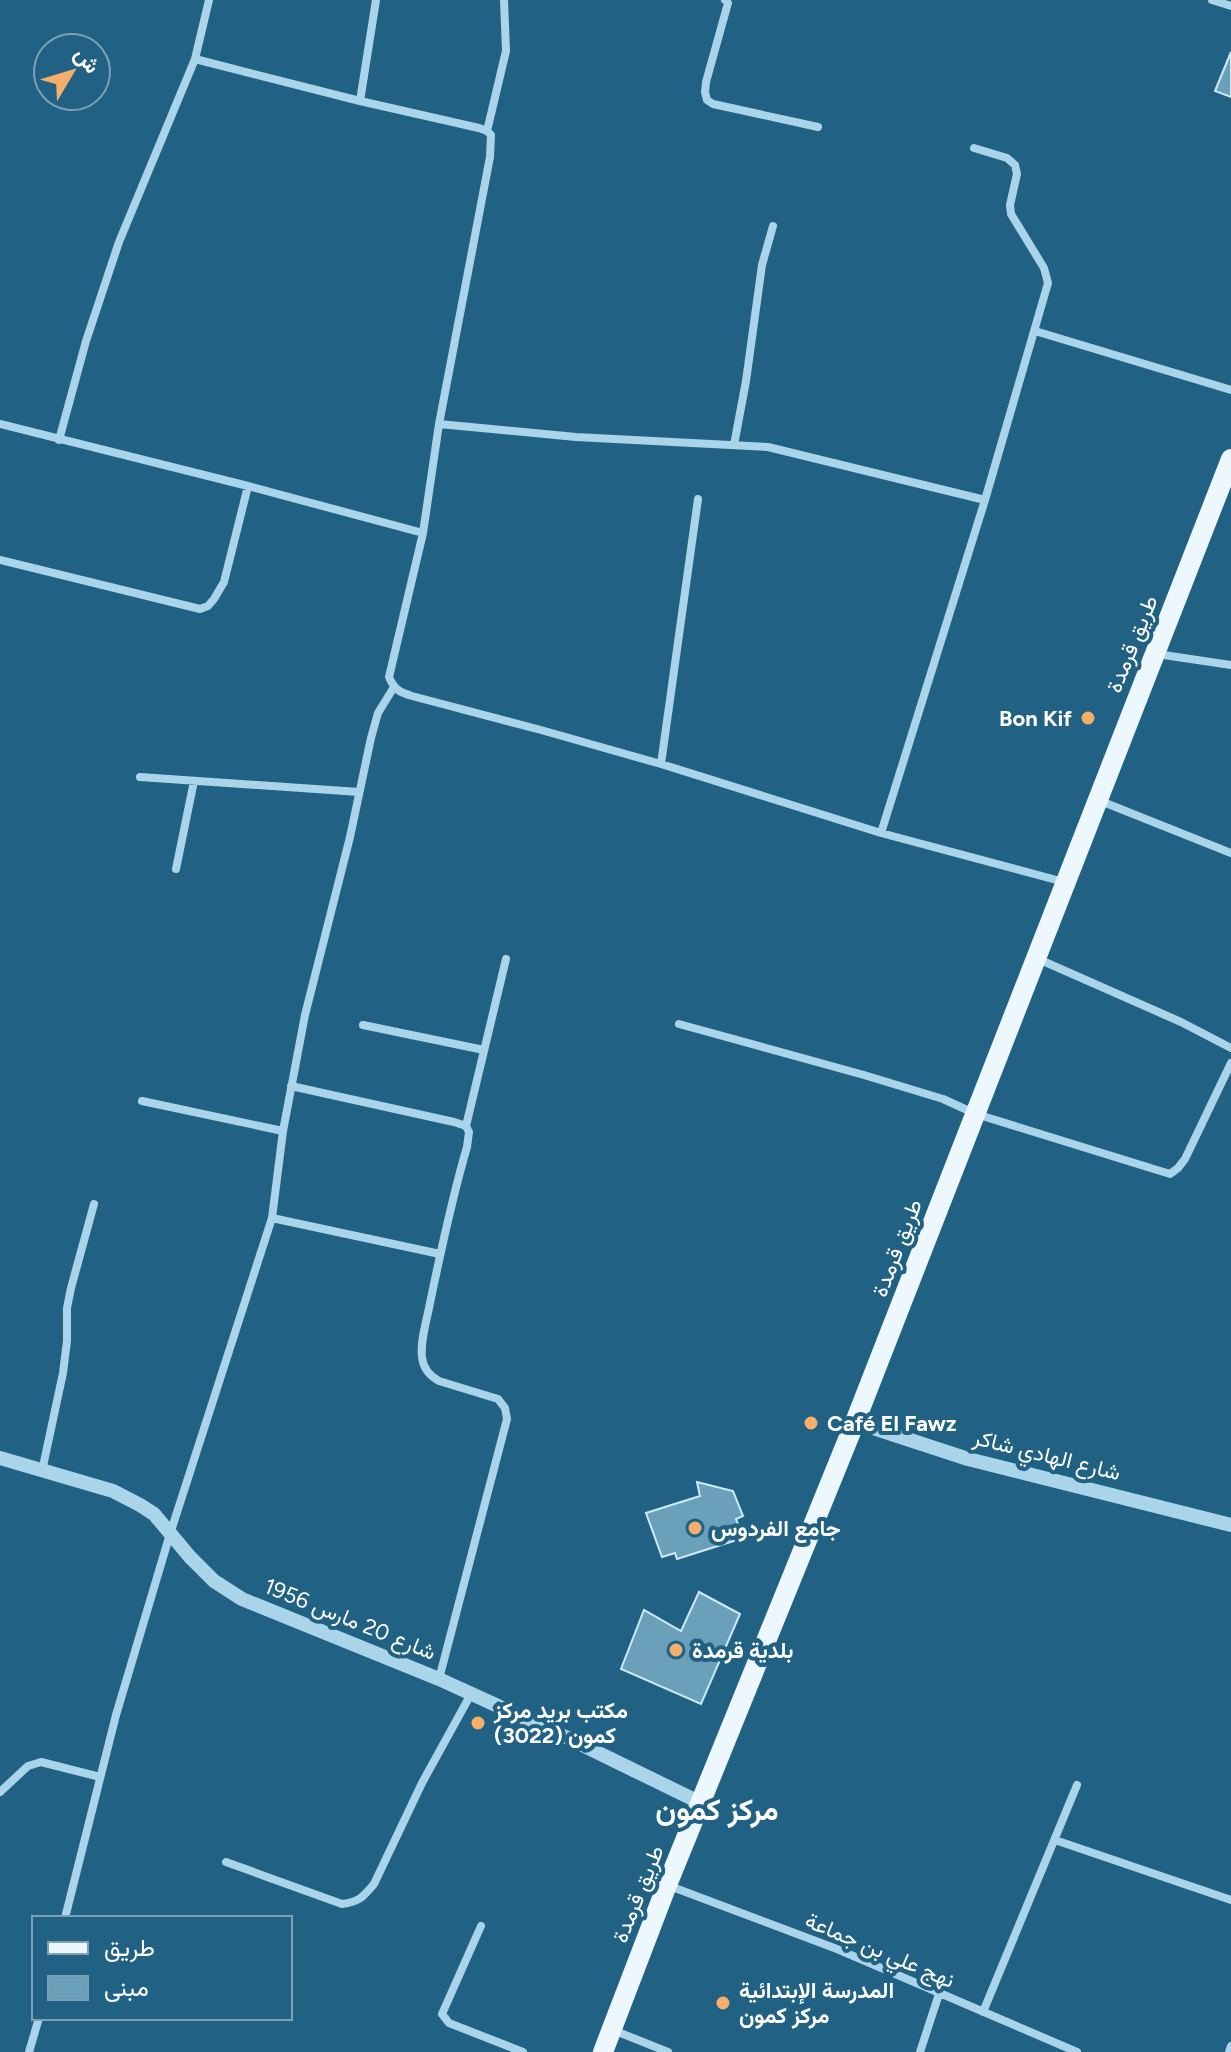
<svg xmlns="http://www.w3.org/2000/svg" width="1231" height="2052" font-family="Figtree,Vazirmatn,sans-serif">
  <rect width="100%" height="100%" fill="#216284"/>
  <path fill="#6ba0bb" stroke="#cde9f7" stroke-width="2" d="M1231,52V97L1215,91Z
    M697,1482L733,1491L743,1516L736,1519L743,1538L677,1559L675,1553L662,1557L646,1513L700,1496Z
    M699,1592L740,1614L701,1704L621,1669L644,1610L681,1631Z"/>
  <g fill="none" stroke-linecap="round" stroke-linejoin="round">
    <path stroke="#a9d4e9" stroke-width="8" d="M209,0L195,59L360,101L479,128L487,131L491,135L490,157L439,424L423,533L389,677C394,689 399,692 412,696L541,730L661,764L881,833L1064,882
      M725,0L728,3L706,82L705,92L707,100L713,104L818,127
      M1212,0L1231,6
      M360,101L376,0
      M487,131L506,51L504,0
      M1035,331L1231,390
      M0,424L248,486L423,533
      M439,424L576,437L768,447L985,500
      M59,440L86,341L119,242L195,59
      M734,445L746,381L762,265L773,226
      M0,560L200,609L208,606L214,599L224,582L248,486
      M1157,654L1231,665
      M661,764L698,499
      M140,777L359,792
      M1098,800L1231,853
      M881,833L985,500L1048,283L1044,268L1011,214L1010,205L1017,174L1015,165L1007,158L974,148
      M176,869L194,781
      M1036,958L1181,1022L1231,1048
      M679,1024L864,1075L943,1099L976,1114L1170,1174L1178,1168L1185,1159L1231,1063
      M363,1025L484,1050
      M291,1086L454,1122L466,1126L469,1132L467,1147C452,1198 441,1250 430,1303C427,1320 420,1340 422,1357C423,1368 430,1376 439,1381L498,1399L505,1408L507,1419L439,1679
      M142,1101L283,1131
      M466,1126L506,959
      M272,1218L440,1254
      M42,1471L63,1373L67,1341V1308L71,1288L94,1204
      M0,1792L28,1766L41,1762L100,1777
      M1055,1840L1231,1900
      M226,1862L342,1904C359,1902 363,1897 374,1884L422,1783L471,1694
      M667,1885L837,1949L1077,2052
      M65,1918L116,1715L170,1534L272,1218L283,1131L305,1015L350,837L371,738L378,713L394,687
      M481,1926L442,2014L449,2023L523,2052
      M983,2012L1077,1785
      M613,2030L668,2052
      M29,2052L39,2018
      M920,2052L939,1994
      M1229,2052L1231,2046"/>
    <path stroke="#a9d4e9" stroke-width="14" d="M855,1422L968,1459L1231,1525
      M0,1458L113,1491L140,1505L154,1514L190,1557L214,1581L242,1599L439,1679L572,1740L701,1803"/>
    <path stroke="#ecf7fe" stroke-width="20" d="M603,2052L667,1885L855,1422L1231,459"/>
  </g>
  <g fill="#f5af6b" stroke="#216284" stroke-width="3">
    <circle cx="1088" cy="718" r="8"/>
    <circle cx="811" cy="1423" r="8"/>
    <circle cx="695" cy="1528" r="8"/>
    <circle cx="676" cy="1650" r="8"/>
    <circle cx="478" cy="1723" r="8"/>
    <circle cx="723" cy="2003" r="8"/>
  </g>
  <g text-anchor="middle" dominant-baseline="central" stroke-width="8" stroke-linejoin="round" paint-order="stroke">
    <g font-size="22" fill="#fff" stroke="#216284">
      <text transform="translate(1132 644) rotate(-68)">طريق قرمدة</text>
      <text transform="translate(897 1248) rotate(-69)">طريق قرمدة</text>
      <text transform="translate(1047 1455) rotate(14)">شارع الهادي شاكر</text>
      <text transform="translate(350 1619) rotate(22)">شارع 20 مارس 1956</text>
      <text transform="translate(638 1894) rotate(-68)">طريق قرمدة</text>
      <text transform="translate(880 1950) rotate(23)">نهج علي بن جماعة</text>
    </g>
    <g font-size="22" font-weight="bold" fill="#fff" stroke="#216284" text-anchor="start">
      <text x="1072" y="718" text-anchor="end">Bon Kif</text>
      <text x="827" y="1423">Café El Fawz</text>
      <text x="711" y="1528">جامع الفردوس</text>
      <text x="692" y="1650">بلدية قرمدة</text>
      <text x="494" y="1710">مكتب بريد مركز<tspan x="494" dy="25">كمون (3022)</tspan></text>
      <text x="739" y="1990">المدرسة الإبتدائية<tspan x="739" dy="25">مركز كمون</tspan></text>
    </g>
    <g font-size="30" font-weight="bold" fill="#fff" stroke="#216284">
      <text x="717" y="1809">مركز كمون</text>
    </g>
  </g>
  <rect x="32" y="1916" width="260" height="104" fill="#216284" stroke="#7aa1b5" stroke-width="2"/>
  <rect x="48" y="1942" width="40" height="12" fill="#ecf7fe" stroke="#7aa1b5" stroke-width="2"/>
  <text x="104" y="1956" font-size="24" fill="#ffffff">طريق</text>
  <rect x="48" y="1976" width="40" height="24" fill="#6ba0bb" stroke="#7aa1b5" stroke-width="2"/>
  <text x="104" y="1996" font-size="24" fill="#ffffff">مبنى</text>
  <g transform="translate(72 72) rotate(52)"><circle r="38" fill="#216284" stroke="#7aa1b5" stroke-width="2"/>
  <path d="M0-6L14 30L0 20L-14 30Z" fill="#f5af6b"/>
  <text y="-12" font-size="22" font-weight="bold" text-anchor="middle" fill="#ffffff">ش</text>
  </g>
</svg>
